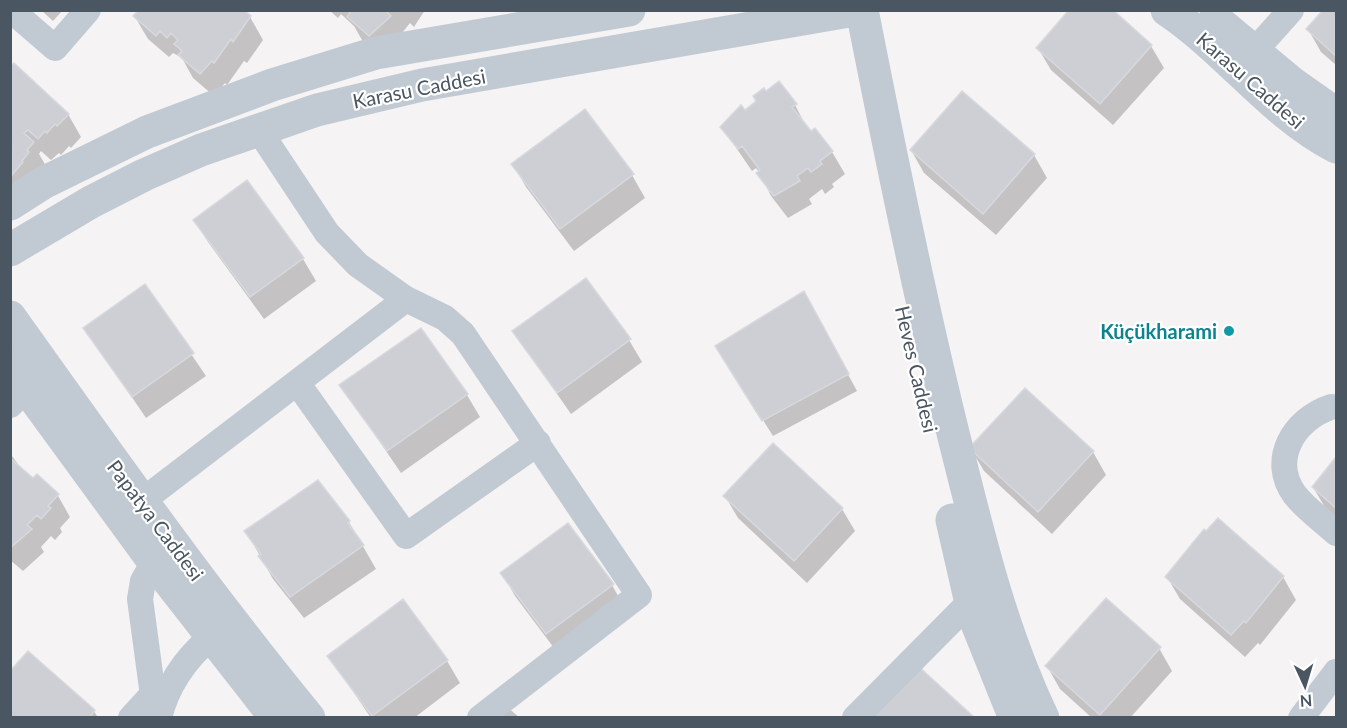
<svg xmlns="http://www.w3.org/2000/svg" width="1347" height="728" font-family="Lato,sans-serif">
  <rect width="100%" height="100%" fill="#f5f3f3"/>
  <path fill="#0003" d="M41,10H63L53,21Z
    M329,10H425L414,27L410,23L382,58L362,40L354,26L341,14L338,18Z
    M1325,10H1336V65L1321,52L1308,29Z
    M135,17H250L263,40L247,63L244,61L227,85L225,83L214,96L193,78L182,58L173,53L169,57L148,39Z
    M1151,46L1164,68L1113,125L1051,70L1038,48Z
    M10,69L68,114L81,137L71,148L69,146L61,155L59,153L51,160L41,151L39,154L46,166L25,197L10,183Z
    M795,105L807,128L832,152L845,174L832,184L834,187L825,194L822,189L809,199L812,204L788,218L771,196L760,173L756,168L752,171L722,127L745,112Z
    M584,111L632,175L645,198L574,251L526,187L513,164Z
    M911,150L1034,155L1047,178L996,235L924,173Z
    M247,182L303,259L316,281L264,319L208,242L195,220Z
    M145,286L206,376L146,418L85,328Z
    M813,310L857,391L773,436L727,363Z
    M514,332L629,340L642,362L571,414Z
    M341,385L467,395L480,417L401,473Z
    M1025,390L1093,452L1106,475L1052,534L984,471L971,449Z
    M10,453L22,470L57,494L70,517L60,528L62,532L55,540L51,536L41,547L44,552L23,571L10,560Z
    M1336,459V518L1326,509L1313,487Z
    M725,496L842,509L855,531L807,583L738,518Z
    M349,522L376,569L304,618L273,579L246,531Z
    M568,525L612,585L625,608L560,656L515,596L502,573Z
    M1167,577H1283L1296,600L1260,645L1258,643L1245,657L1180,599Z
    M403,601L447,661L460,683L414,718H371L329,656Z
    M1159,648L1172,671L1130,718H1092L1060,689L1047,666Z
    M506,706L520,718H496Z
    M94,711L98,718H10Z"/>
  <path fill="#cdcfd5" stroke="#d7d9de" stroke-width="1.5" d="M139,10H244L251,16L233,42L231,39L214,63L212,61L200,74L178,55L182,51L174,44L178,40L171,33L167,38L160,31L156,36L133,16Z
    M348,10H389L387,12L391,16L369,36L347,17L350,13Z
    M1069,10H1113L1152,45L1100,104L1036,48Z
    M1323,10H1336V56L1306,29Z
    M14,63L69,114L57,126L55,124L47,133L45,131L38,139L28,130L24,133L34,142L27,150L29,152L22,161L23,162L12,175L10,66Z
    M779,81L797,104L792,107L811,131L815,128L833,151L820,161L822,164L811,172L808,168L797,176L800,181L774,196L756,173L760,170L742,146L738,149L720,127L741,105L745,110L756,101L753,96L764,88L766,91Z
    M962,91L1035,154L983,214L910,150Z
    M585,109L634,174L560,229L511,164Z
    M247,180L304,258L250,297L193,220Z
    M586,278L631,339L557,393L512,331Z
    M145,284L194,353L132,397L83,328Z
    M804,291L849,374L762,421L715,346Z
    M421,328L468,394L387,451L339,385Z
    M1025,388L1094,451L1038,512L969,448Z
    M773,443L843,508L794,561L723,496Z
    M1336,457V508L1312,487Z
    M10,458L33,478L37,474L59,494L48,506L51,508L41,519L37,515L27,525L32,529L10,548Z
    M318,480L350,521L348,523L364,545L290,597L258,556L261,554L244,531Z
    M1218,518L1284,576L1246,623L1244,621L1231,635L1165,577L1204,529L1206,531Z
    M568,523L614,584L546,634L500,573Z
    M1106,598L1161,647L1100,715L1045,666Z
    M403,599L448,660L372,716L327,656Z
    M28,651L95,710L89,718H10V671Z
    M917,665L975,718H869Z"/>
  <g fill="none" stroke-linecap="round" stroke-linejoin="round">
    <path stroke="#c1cad2" stroke-width="26" d="M11,10L55,48L88,10
      M1243,64L1291,10
      M258,129L327,233L358,265L406,299L445,318L463,334L639,595L480,718
      M298,384L406,536L538,443
      M10,405L27,388
      M1331,407C1294,419 1269,460 1295,495C1306,509 1323,521 1336,533
      M142,501L406,299
      M154,562L143,581L140,599L156,718
      M131,718L152,695
      M159,718C167,684 186,658 212,636
      M855,718L982,590
      M1301,718L1336,672"/>
    <path stroke="#c1cad2" stroke-width="33" d="M862,10C890,153 919,296 954,437C978,533 1000,628 1043,718
      M1167,10C1228,51 1271,113 1336,147
      M1215,19L1292,83L1336,114
      M10,204L43,183L147,132L272,85L376,53L629,10
      M10,250L91,202L144,175L201,150L317,110L422,85L855,10
      M10,317C107,453 203,589 309,718
      M10,365L154,562L276,718
      M952,520L974,616L1015,718"/>
  </g>
  <circle fill="#0f9aa8" stroke="#fff" stroke-width="2" cx="1229" cy="331" r="6"/>
  <g text-anchor="middle" dominant-baseline="central" stroke-width="4.5" stroke-linejoin="round" paint-order="stroke">
    <g font-size="20" fill="#4a5661" stroke="#fff">
      <text transform="translate(1251 80) rotate(41)">Karasu Caddesi</text>
      <text transform="translate(419 88) rotate(-11)">Karasu Caddesi</text>
      <text transform="translate(917 369) rotate(77)">Heves Caddesi</text>
      <text transform="translate(156 520) rotate(53)">Papatya Caddesi</text>
    </g>
    <g font-size="20" font-weight="bold" fill="#0d838f" stroke="#fff" text-anchor="end">
      <text x="1217" y="331">Küçükharami</text>
    </g>
  </g>
  <rect width="1347" height="728" fill="none" stroke="#4a5661" stroke-width="24"/>
  <g transform="translate(1305 686) rotate(176)" stroke="#ffffff" stroke-width="4.5" paint-order="stroke">
  <path d="M0-4.5L10 22L0 15L-10 22Z" fill="#4a5661"/>
  <text y="-9" font-size="16" font-weight="bold" text-anchor="middle" fill="#4a5661">N</text>
  </g>
</svg>
